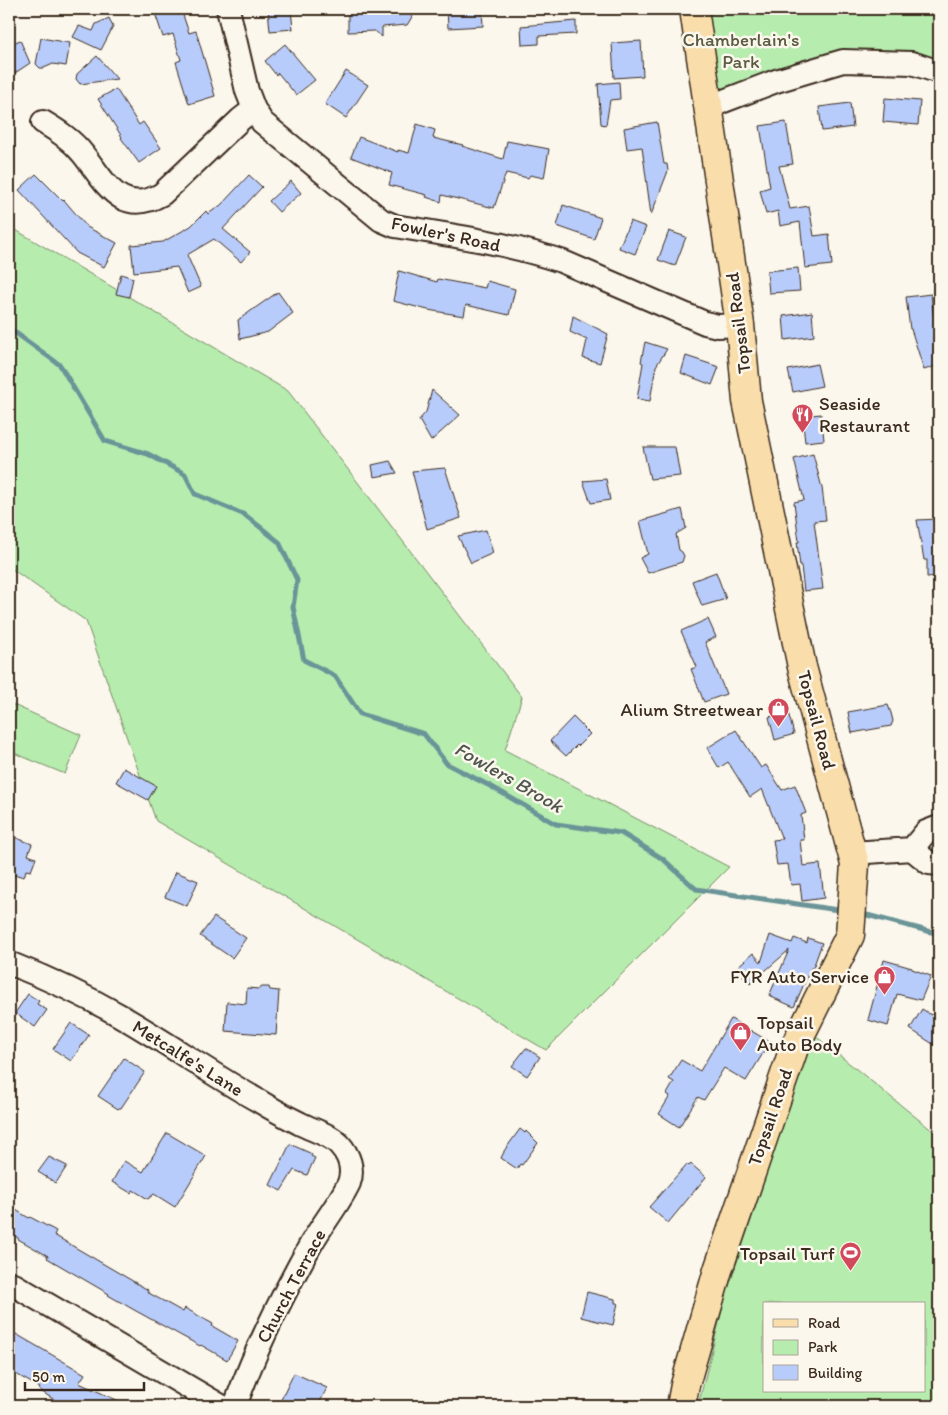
<svg xmlns="http://www.w3.org/2000/svg" width="948" height="1415" font-family="Itim,sans-serif">
  <rect width="100%" height="100%" fill="#fbf7ec"/>
  <filter id="ink" filterUnits="userSpaceOnUse"><feTurbulence type="fractalNoise" baseFrequency=".02" numOctaves="2"/><feDisplacementMap in="SourceGraphic" scale="10" xChannelSelector="R" yChannelSelector="G"/><feConvolveMatrix kernelMatrix="1 2 1 2 8 2 1 2 1" color-interpolation-filters="sRGB"/></filter>
  <g filter="url(#ink)">
    <path fill="#b6ecae" stroke="#788b66" fill-rule="evenodd" d="M694,9H939V72L843,61L708,107Z
      M9,226L288,391L522,697L505,750L729,867L546,1050L156,821L86,621L9,567Z
      M9,703L81,735L65,774L9,751Z
      M813,1034L939,1136V1406H698L725,1298ZM764,1304H924V1391H764Z"/>
    <g fill="none" stroke-linecap="round" stroke-linejoin="round">
      <path stroke="#6b9497" stroke-width="5" d="M9,328L60,365L105,441L148,454L185,474L195,494L245,515L279,542L297,580L293,607L304,660L335,676L360,714L424,734L447,764L492,787L556,824L621,833L663,859L696,889L838,910
        M867,915L939,934"/>
    </g>
    <path fill="#b8ccfc" stroke="#3b2a1e" d="M169,9H181L189,33L196,31L215,96L189,104L176,62L181,60L173,34L163,37L155,13Z
      M268,9H291L293,29L270,31Z
      M348,9H417L407,25L382,27V37L375,31L348,32Z
      M447,9H482L483,26L448,28Z
      M109,18L113,27L101,50L73,37L79,26L93,31L96,24Z
      M576,21V34L539,36V44L522,45L521,26Z
      M41,38L70,43L66,66L53,64L44,68H40L36,64Z
      M20,40L30,63L9,77V45Z
      M641,41L643,76L614,78L612,43Z
      M285,44L315,80L296,95L278,73L276,75L265,61Z
      M97,56L117,79L80,84L76,79L77,74Z
      M346,71L368,85L346,118L325,104Z
      M619,82L620,99L610,100L606,125L601,124L598,84Z
      M116,89L139,125L143,122L161,148L139,163L121,138L122,137L98,99Z
      M885,98L920,101L918,125L883,122Z
      M850,103L853,127L822,131L819,107Z
      M657,122L664,164H667L668,171L651,215L642,147L627,149L624,128Z
      M786,122L793,164L779,166L790,209L809,206L814,236L829,234L832,265L805,268L800,222L780,226L778,211L766,214L760,190L770,187L760,126Z
      M417,124L435,130L433,138L463,145L462,146L503,159L507,141L549,149L544,178L530,175L528,178L506,173L494,208L442,195L441,202L426,197L427,195L389,185L392,173L351,157L359,137L398,152V150L409,153Z
      M36,174L63,201L64,200L87,227L117,243L104,267L77,253L19,190Z
      M249,175L262,187L223,229L250,252L241,262L214,239L187,255L201,287L188,293L177,267L134,272L131,245L163,242L191,226L206,211L208,214L221,205Z
      M291,181L301,193L279,212L269,201Z
      M563,205L601,218L594,239L557,226Z
      M630,221L646,227L635,254L619,248Z
      M669,231L686,237L675,266L658,260Z
      M798,268L800,291L769,293L767,271Z
      M399,271L437,282L438,279L485,288L487,281L515,289L509,315L466,305L464,316L428,310L393,301Z
      M121,274L133,278L129,297L116,294Z
      M278,292L293,313L268,332L240,339L238,320Z
      M931,294L935,330L939,329V365L924,370L911,329H910L906,297Z
      M812,312L814,336L785,340L783,316Z
      M573,316L608,334L600,363L583,358L587,340L570,332Z
      M645,342L667,349L656,366L650,401L637,399L643,363L641,362Z
      M686,356L719,367L712,385L681,373Z
      M817,364L822,386L793,392L788,370Z
      M432,390L460,415L431,441L419,420L426,412Z
      M821,414L824,440L805,442L802,416Z
      M643,447H675L680,476L650,479Z
      M813,454L822,488L826,520L814,521L823,589L804,591L801,566H800L797,542H799L794,502L804,500L794,459Z
      M390,461L397,473L374,477L372,465Z
      M445,468L461,518L427,529L412,471Z
      M606,479L610,500L591,503L583,481Z
      M682,509L686,528L676,534L679,550L682,552L684,556L682,562L648,573L640,558L648,554L640,521Z
      M939,519V576L927,577V560H924L917,520Z
      M486,530L493,553L471,563L458,536Z
      M716,572L726,599L702,606L692,581Z
      M708,619L716,637L705,642L726,694L704,702L691,669L697,667L681,631Z
      M888,705L891,713L893,721L891,726L852,733L848,712Z
      M788,712L794,734L775,740L769,717Z
      M573,717L590,734L578,746L577,745L566,756L550,741Z
      M736,730L761,768L766,765L782,790L795,785L806,813L801,815L804,840H800L803,866L820,864L824,898L802,901L800,884L791,885L788,864L777,865L773,840L782,839L762,789L750,797L728,762L719,768L707,748Z
      M124,768L156,786L148,800L116,782Z
      M9,835L32,844L28,855L36,858L31,871L26,870L24,877L17,875L9,878Z
      M176,872L198,881L187,906L165,897Z
      M214,917L246,938L232,958L200,936Z
      M770,935L792,943L794,938L807,943L808,938L822,943L813,968H811L794,1007L769,996L789,950L750,984L736,968L753,953L761,962Z
      M884,960L912,968V969L931,976L921,1000L897,994L888,1026L868,1020Z
      M262,987H269L270,990L279,991L276,1035L225,1031L227,1002L246,1004L247,988L259,989Z
      M28,994L39,1001L37,1004L47,1010L35,1027L15,1013Z
      M922,1009L939,1020V1048L910,1029Z
      M731,1019L770,1042L746,1081L724,1068L704,1100L698,1097L679,1127L659,1114L670,1096L667,1094L674,1082L669,1079L681,1060L700,1071Z
      M71,1023L89,1035L71,1061L53,1049Z
      M526,1048L540,1057L527,1076L512,1066Z
      M124,1058L145,1072L121,1108H119L118,1109L98,1096Z
      M520,1129L525,1133L526,1131L538,1143L522,1165L520,1164L517,1169L501,1158L504,1152V1151Z
      M167,1133L206,1156L175,1207L154,1194L148,1199L133,1190L131,1193L112,1182L124,1161L143,1172Z
      M290,1144L312,1154L311,1156L315,1158L307,1175L294,1170L281,1191L270,1185Z
      M49,1157L67,1166L56,1183L38,1172Z
      M687,1164L689,1166L691,1164L706,1177L668,1223L649,1207Z
      M9,1206L29,1218L30,1217L56,1231L54,1235L148,1290L147,1292L183,1312L185,1308L213,1324L212,1326L238,1341L227,1360L201,1345L200,1346L136,1311L108,1295L109,1294L47,1258L48,1256L18,1239V1238L9,1232Z
      M587,1292L615,1299V1303H618L613,1325L581,1317Z
      M9,1330L85,1374L79,1383L130,1406H64L39,1390L40,1388L9,1370Z
      M294,1373L327,1388L318,1406H278Z"/>
    <g fill="none" stroke-linecap="round" stroke-linejoin="round">
      <defs>
        <path id="minor" d="M228,9L247,91L254,109L262,122L381,220L395,226C451,235 507,243 561,261L705,323L718,326L740,325
          M708,107L776,81L843,61L912,63L939,72
          M43,122C58,131 72,140 83,154C105,181 120,218 162,194L241,119L254,109
          M912,849L929,863L939,864
          M852,853L912,849L926,832L939,827
          M9,963C47,978 84,995 119,1015C166,1042 211,1074 259,1101C272,1109 285,1116 299,1123C312,1130 329,1134 339,1144C349,1155 354,1169 349,1183C339,1204 323,1223 311,1244C282,1296 255,1350 235,1406
          M9,1282L221,1406"/>
        <path id="major" d="M681,1406L685,1385L718,1270L794,1048L850,935L855,864L802,667L747,401L740,325L694,9"/>
      </defs>
      <use href="#minor" stroke="#3b2a1e" stroke-width="26"/>
      <use href="#major" stroke="#3b2a1e" stroke-width="31"/>
      <use href="#minor" stroke="#fbf7ec" stroke-width="22"/>
      <use href="#major" stroke="#f9deab" stroke-width="28"/>
    </g>
  </g>
  <defs>
    <symbol id="restaurant-pin" viewBox="-11 -11 22 30"><path d="M0 17L-7.5 6A9.5 9.5 0 1 1 7.5 6Z" fill="#d1495b" stroke="#fbf7ec"/><path d="M-5-6h1v4h1v-4h1v4h1v-4h1v5L-1.5 .5V6h-2V.5L-5-1ZM5-6V6H3V1.5H1.5Q1.5-4 5-6Z" fill="#fff"/></symbol>
    <symbol id="shop-pin" viewBox="-11 -11 22 30"><path d="M0 17L-7.5 6A9.5 9.5 0 1 1 7.5 6Z" fill="#d1495b" stroke="#fbf7ec"/><path d="M-5-2.5h2.3a2.7 3.5 0 0 1 5.4 0H5L5.5 6h-11ZM-1.5-2.5h3a1.5 2.3 0 0 0-3 0Z" fill="#fff"/></symbol>
    <symbol id="stadium-pin" viewBox="-11 -11 22 30"><path d="M0 17L-7.5 6A9.5 9.5 0 1 1 7.5 6Z" fill="#d1495b" stroke="#fbf7ec"/><path d="M0-5a6.5 5 0 1 0 0 10a6.5 5 0 1 0 0-10ZM-3.5-1.8h7v3.6h-7Z" fill="#fff"/></symbol>
  </defs>
  <g fill-rule="evenodd">
    <use href="#restaurant-pin" x="790" y="402" width="25" height="34"/>
    <use href="#shop-pin" x="766" y="696" width="25" height="34"/>
    <use href="#shop-pin" x="872" y="964" width="25" height="34"/>
    <use href="#shop-pin" x="728" y="1020" width="25" height="34"/>
    <use href="#stadium-pin" x="838" y="1240" width="25" height="34"/>
  </g>
  <g text-anchor="middle" dominant-baseline="central" stroke-width="5" stroke-linejoin="round" paint-order="stroke">
    <g font-size="19" fill="#5a5a42" stroke="#fbf7ec">
      <text x="741" y="39">Chamberlain's<tspan x="741" dy="22">Park</tspan></text>
    </g>
    <g font-size="19" fill="#3b2a1e" stroke="#fbf7ec">
      <text transform="translate(446 234) rotate(12)">Fowler's Road</text>
      <text transform="translate(738 323) rotate(-97)">Topsail Road</text>
      <text transform="translate(817 720) rotate(75)">Topsail Road</text>
      <text transform="translate(188 1058) rotate(32)">Metcalfe's Lane</text>
      <text transform="translate(770 1117) rotate(-71)">Topsail Road</text>
      <text transform="translate(291 1286) rotate(-62)">Church Terrace</text>
    </g>
    <g font-size="19" fill="#3b2a1e" stroke="#fbf7ec" text-anchor="end">
      <text x="819" y="403" text-anchor="start">Seaside<tspan x="819" dy="22">Restaurant</tspan></text>
      <text x="763" y="709">Alium Streetwear</text>
      <text x="869" y="976">FYR Auto Service</text>
      <text x="757" y="1022" text-anchor="start">Topsail<tspan x="757" dy="22">Auto Body</tspan></text>
      <text x="835" y="1253">Topsail Turf</text>
    </g>
    <g font-size="20" font-style="italic" fill="#4f5650" stroke="#fbf7ec">
      <text transform="translate(509 777) rotate(30)">Fowlers Brook</text>
    </g>
  </g>
  <rect width="948" height="1415" fill="none" stroke="#fbf7ec" stroke-width="30"/>
  <rect x="15" y="15" width="918" height="1385" fill="none" stroke="#3b2a1e" stroke-width="2" filter="url(#ink)"/>
  <rect x="763" y="1302" width="162" height="90" fill="#fbf7ec" stroke="#aea59a"/>
  <rect x="773" y="1319" width="25" height="8" fill="#f9deab" stroke="#aea59a"/>
  <text x="808" y="1328" font-size="15" fill="#3b2a1e">Road</text>
  <rect x="773" y="1340" width="25" height="15" fill="#b6ecae" stroke="#aea59a"/>
  <text x="808" y="1352" font-size="15" fill="#3b2a1e">Park</text>
  <rect x="773" y="1365" width="25" height="15" fill="#b8ccfc" stroke="#aea59a"/>
  <text x="808" y="1378" font-size="15" fill="#3b2a1e">Building</text>
  <path d="M25 1382v8h119v-8" fill="none" stroke="#3b2a1e" stroke-width="2.5"/>
  <text x="32" y="1382" font-size="15" fill="#3b2a1e" stroke="#fbf7ec" stroke-width="4" paint-order="stroke">50 m</text>
</svg>
